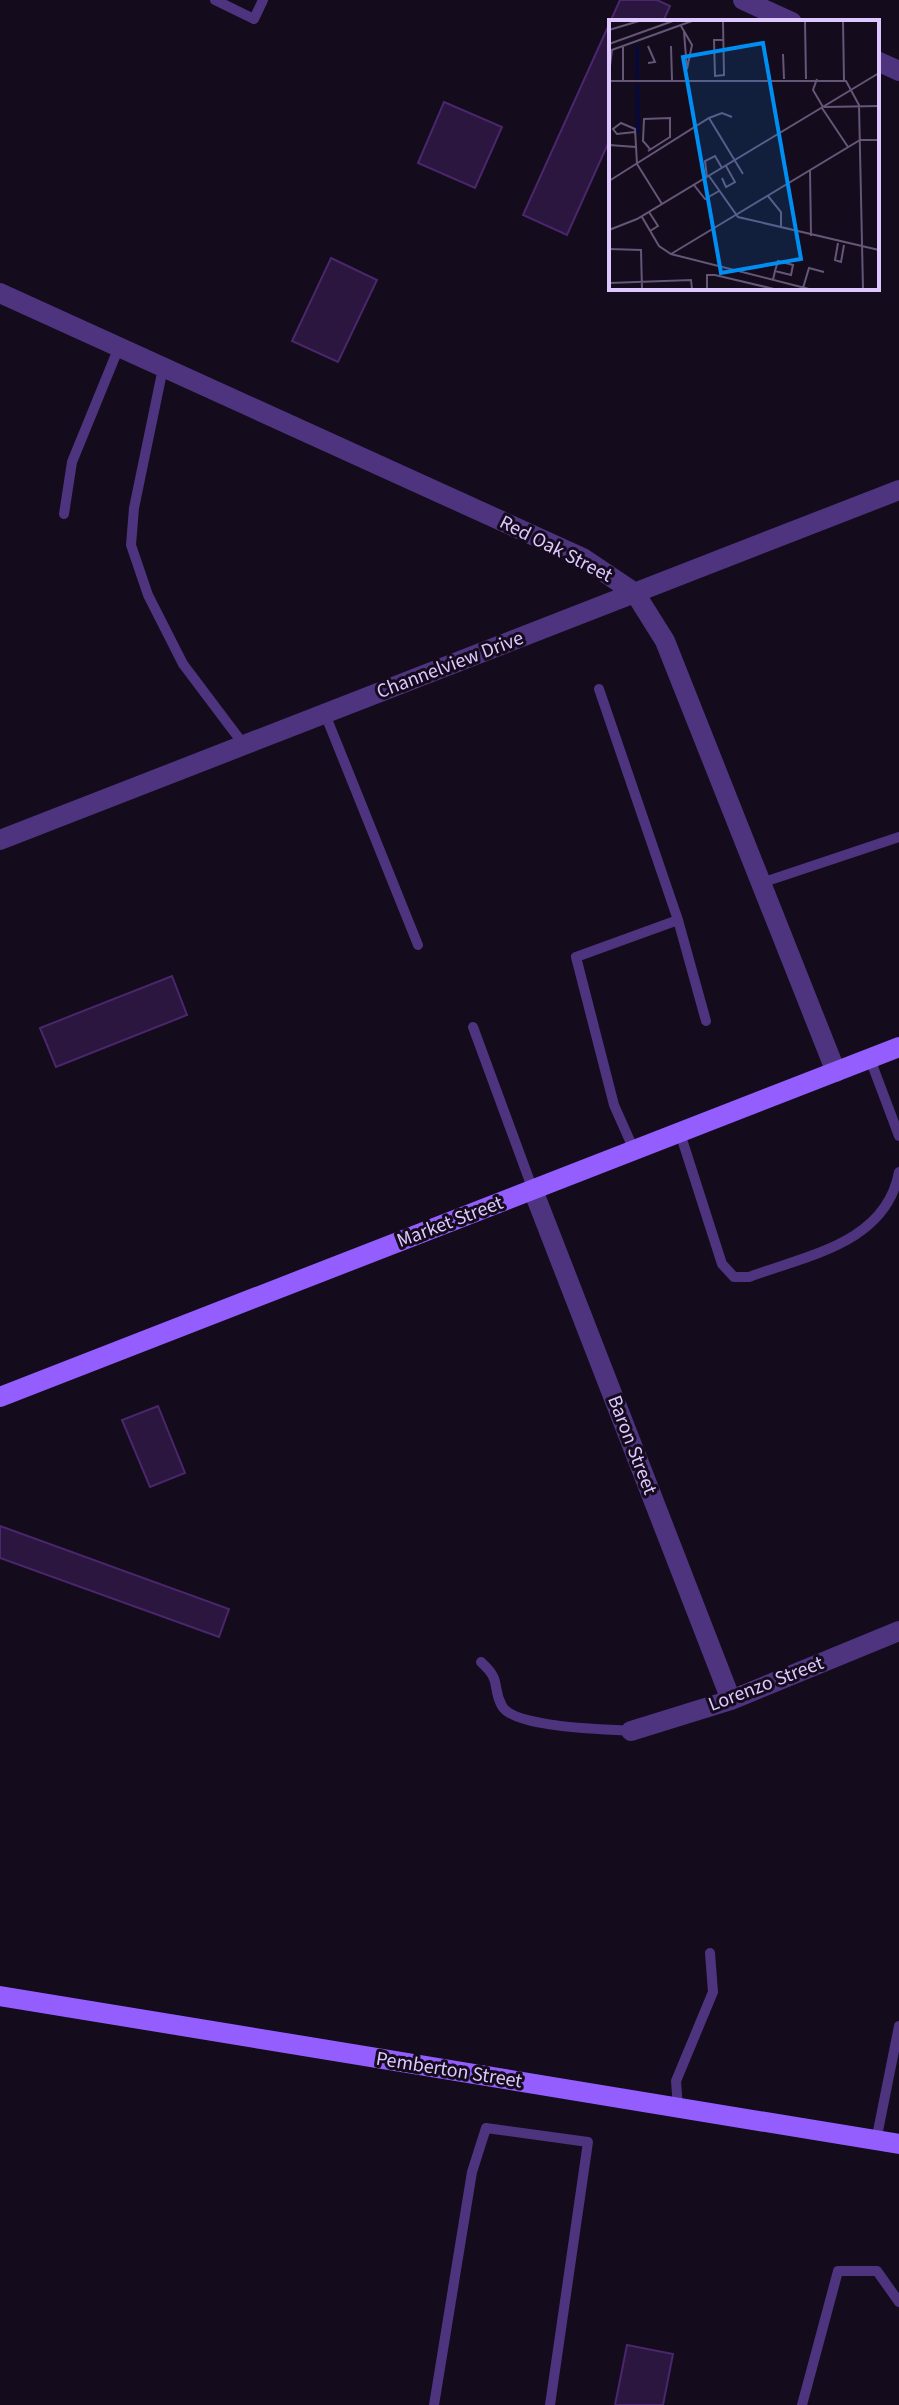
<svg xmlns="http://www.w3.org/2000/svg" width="899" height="2405" font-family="'Source Sans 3',sans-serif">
  <rect width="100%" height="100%" fill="#140b1d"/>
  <path fill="#2b163f" stroke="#4a276c" stroke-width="2" d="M620,0H657L670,6L663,22H611V137L567,235L523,215Z
    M444,102L502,127L475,188L418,163Z
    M331,258L377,280L338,362L292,341Z
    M172,976L187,1015L56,1067L40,1028Z
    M158,1406L185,1473L150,1487L122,1420Z
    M0,1526L229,1609L219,1637L0,1558Z
    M627,2345L673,2354L663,2405H615Z"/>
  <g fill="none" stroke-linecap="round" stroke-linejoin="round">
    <path stroke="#4e337e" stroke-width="10" d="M215,0L254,19L263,0
      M163,368L134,508L131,545L148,595L183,664L244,745
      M64,514L72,462L119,347
      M599,689L678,920
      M325,714L418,945
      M761,883L899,837
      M473,1027L533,1190
      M870,1059L899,1136
      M680,1133L722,1264L734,1277H749C808,1255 886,1243 899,1172
      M634,1150L614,1105L576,957L678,920L706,1021
      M481,1662C503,1682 491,1686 502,1706C514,1728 606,1729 631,1731
      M678,2108L676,2081L713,1992L710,1953
      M876,2141L899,2026
      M434,2405L472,2172L486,2128L588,2142L550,2405
      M802,2405L838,2271H877L899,2302"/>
    <path stroke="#4e337e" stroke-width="20" d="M743,0L792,22
      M877,61L899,71
      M0,293L583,558L635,593L665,641L836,1072
      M0,840L899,490
      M533,1190L731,1700
      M631,1731L731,1700L899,1631"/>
    <path stroke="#945eff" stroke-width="20" d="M0,1397L899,1047
      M0,1996L899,2144"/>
  </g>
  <g text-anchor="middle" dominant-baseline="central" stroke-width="6" stroke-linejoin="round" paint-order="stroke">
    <g font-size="20" fill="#dfc7ff" stroke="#140b1d">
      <text transform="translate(556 549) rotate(27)">Red Oak Street</text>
      <text transform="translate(450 665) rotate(-21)">Channelview Drive</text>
      <text transform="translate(450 1222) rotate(-21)">Market Street</text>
      <text transform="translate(632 1445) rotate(69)">Baron Street</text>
      <text transform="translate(766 1684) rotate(-21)">Lorenzo Street</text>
      <text transform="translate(449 2070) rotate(9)">Pemberton Street</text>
    </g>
  </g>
  <g transform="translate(609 20)">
    <rect width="270" height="270" fill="#140b1d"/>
    <path fill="none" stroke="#06093a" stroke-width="4" d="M28,26V59M28,64L29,113"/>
    <path fill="none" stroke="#655677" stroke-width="2" d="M114,1L115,55L106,56L105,20H114M196,1L197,59M234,1L235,60M72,6L83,25L78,49L75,12M0,10L30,1M0,24L64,1M62,26L63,60M14,27V61M0,31L83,1M174,34L175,59M39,43L46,42L39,26M0,54L3,30M208,59L204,70L214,87M0,61H237L250,85L254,269M215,87L270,86M213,88L239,127M100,98L134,154M26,112L8,114L4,109L12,103L26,109L28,144L53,184M0,125L27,127M41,129L34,121L35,99L61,98V118M39,131L61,117M201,150L202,216M100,156L129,197L270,230M98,157L96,141L106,136L113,148M113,158L117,167L126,162L117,146M0,161L100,98L113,93L123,97M85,165L96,179L110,171M159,176L172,192V208M40,192L49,206L41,211M33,197L50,226L62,234L200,269M0,210L28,199L270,53M229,223L226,240L232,242L235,225M0,229L32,230L33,269M62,234L251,120H270M164,260L166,251L169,241L184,245L182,255L166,251M0,263L82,260L83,269M194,268L200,248L215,252M98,269V255H106L165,269"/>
    <path fill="#008ef2" fill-opacity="0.15" stroke="#008ef2" stroke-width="4" d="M154,23L192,239L112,253L74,37Z"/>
    <rect width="270" height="270" fill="none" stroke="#dfc7ff" stroke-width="4"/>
  </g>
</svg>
